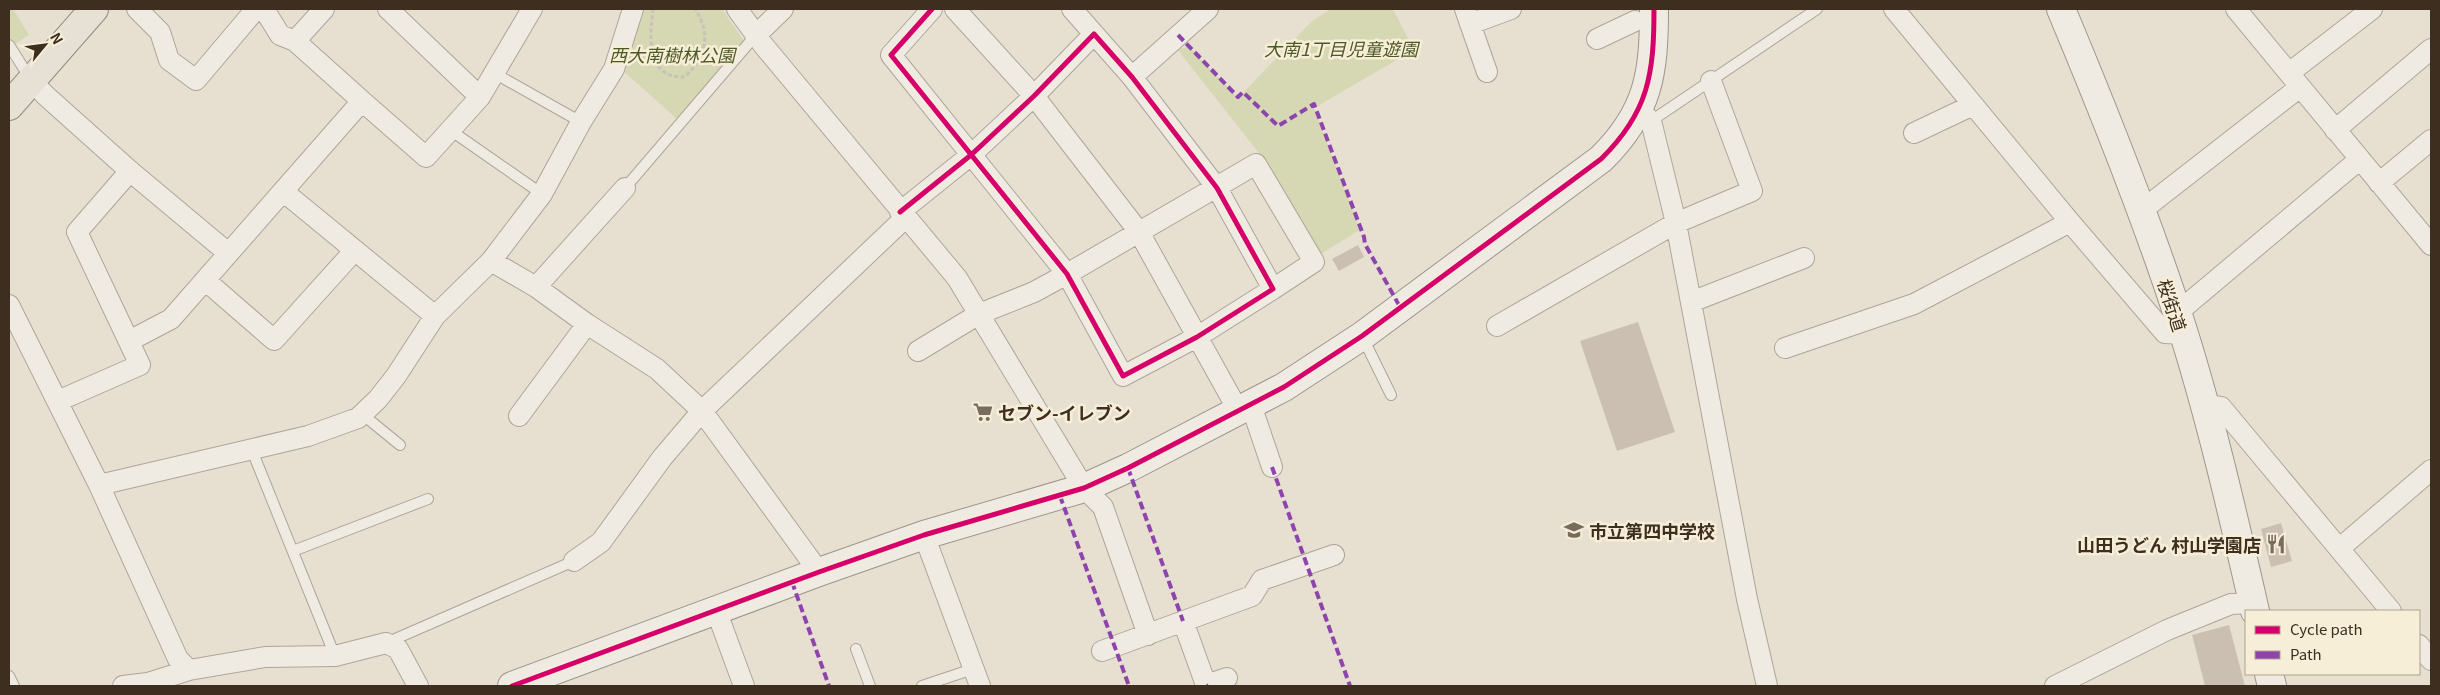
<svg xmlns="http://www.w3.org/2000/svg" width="2440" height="695" font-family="Georgia,'Noto Sans JP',serif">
  <rect width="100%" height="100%" fill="#e7e0d1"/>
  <path fill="#d6d7b3" d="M9,9H13L29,35L9,47Z
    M639,9H722L744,41L678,120L620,68Z
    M1331,9H1393L1414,50L1314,108L1360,230L1319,255L1259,153L1177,49L1189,47L1238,98L1312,21Z"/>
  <path fill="#cbbfb2" d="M1358,245L1364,257L1339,271L1332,259Z
    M1638,322L1675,432L1617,451L1580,341Z
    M2281,523L2292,561L2271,567L2261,529Z
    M2229,625L2245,686H2205L2192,635Z"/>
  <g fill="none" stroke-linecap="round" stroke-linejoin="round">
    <defs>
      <path id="lane" d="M9,45L31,80
        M494,73L581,122
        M1651,121L1817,9
        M450,130L542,194
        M625,188L755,36
        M1363,338L1391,395
        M362,414L400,445
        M251,448L335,656
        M293,551L428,499
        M386,643L574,561
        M856,649L870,686
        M9,676L14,686
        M922,686L973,669"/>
      <path id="street" d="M137,9L160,32L169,60L196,80L256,9
        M264,9L280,35L295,41
        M324,9L295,41L362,101
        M388,9L480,97
        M737,9L764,46L957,278L1084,488L1103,507L1148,635
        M955,9L1034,96L1139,232L1239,412
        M1072,9L1094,34
        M1465,9L1487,72
        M2236,9L2431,245
        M1470,24L1511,9
        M755,36L783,9
        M1597,39L1635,21
        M2289,73L2372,9
        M1132,77L1208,9
        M32,81L45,95L130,171L228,253
        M1638,109L1651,121L1676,223L1747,599L1767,686
        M2335,130L2431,49
        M1914,133L1973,105
        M2379,183L2431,140
        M284,192L435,316
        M2141,211L2300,87
        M900,212L971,155L1034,96L1094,34L1132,77L1217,188L1273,289L1197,337L1123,376L1067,274L891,55L932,9
        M2070,222L2165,333L2183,334
        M491,261L536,287L587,324L657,369L702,411L819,572
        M206,281L274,340L355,250
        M536,287L625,188
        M1691,302L1804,258
        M9,305L99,485L178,659L189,670L265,657L335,656L386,643L398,649L418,686
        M2177,313L2360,159
        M1497,326L1676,223L1752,191L1711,81
        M129,341L171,319L362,101L426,157L480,97L532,9
        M1785,348L1914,304L2070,222L1894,9
        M918,351L979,314L1034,292L1067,274L1256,164L1314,262L1273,289
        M58,401L140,365L77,232L130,171
        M1251,405L1272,467
        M2204,405L2221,407L2391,611
        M519,416L587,324
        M99,485L308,436L358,418L378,399L396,376L435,316L491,261L542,194L581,122L614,69L633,9
        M924,535L980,686
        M2340,548L2431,470
        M574,561L601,542L662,458L702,411L905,218
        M716,610L744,686
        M1183,621L1206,685L1227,678
        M2419,645L2431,660
        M1102,651L1252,596L1262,580L1334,555
        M123,686L148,683L189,670
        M2055,686L2167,630L2231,604L2253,603"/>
      <path id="secondary" d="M2061,9C2103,109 2143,209 2177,312C2209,410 2232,511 2255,611
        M2269,674L2272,686
        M512,686L819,572L924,535L1084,488L1128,468L1284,387L1362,336L1601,159C1649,112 1654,73 1654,9"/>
      <path id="primary" d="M9,106L94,9"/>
    </defs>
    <use href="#lane" stroke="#ada599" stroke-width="12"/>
    <use href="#street" stroke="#ada599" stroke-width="22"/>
    <use href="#secondary" stroke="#9c958a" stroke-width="30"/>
    <use href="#primary" stroke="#928b80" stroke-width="30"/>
    <path stroke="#c8c2b9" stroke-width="3" stroke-dasharray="4 2.5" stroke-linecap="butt" d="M653,9C650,36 645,79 685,77C706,56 712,35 695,9"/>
    <use href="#lane" stroke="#efebe3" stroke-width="10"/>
    <use href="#street" stroke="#efebe3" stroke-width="20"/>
    <use href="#secondary" stroke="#efebe3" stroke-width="28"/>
    <use href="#primary" stroke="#e6e1d4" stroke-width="28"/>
    <path stroke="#8e44ad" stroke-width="4" stroke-dasharray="8 4" stroke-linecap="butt" d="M1178,35L1238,97L1243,92L1278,126L1314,104L1364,237L1365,244L1400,307
      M1272,467L1350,686
      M1128,468L1183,621
      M1060,496L1129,686
      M792,582L829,686
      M1206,685L1207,686"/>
    <defs>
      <path id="cycleway" d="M900,212L971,155L1034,96L1094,34L1132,77L1217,188L1273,289L1197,337L1123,376L1067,274L891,55L932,9
        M512,686L819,572L924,535L1084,488L1128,468L1284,387L1362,336L1601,159C1649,112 1654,73 1654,9"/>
    </defs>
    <use href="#cycleway" stroke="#f7eed8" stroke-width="8"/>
    <use href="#cycleway" stroke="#d6006c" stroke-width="5"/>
  </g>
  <defs>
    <symbol id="supermarket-bare" viewBox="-9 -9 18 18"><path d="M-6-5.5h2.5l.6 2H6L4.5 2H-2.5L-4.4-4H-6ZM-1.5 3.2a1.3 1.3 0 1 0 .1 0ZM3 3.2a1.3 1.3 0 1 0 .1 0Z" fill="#786c5e" stroke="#f7eed8" stroke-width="2.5" paint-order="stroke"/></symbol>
    <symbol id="school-bare" viewBox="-9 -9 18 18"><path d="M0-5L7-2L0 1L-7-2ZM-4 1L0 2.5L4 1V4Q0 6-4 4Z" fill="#786c5e" stroke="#f7eed8" stroke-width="2.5" paint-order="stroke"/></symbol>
    <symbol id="restaurant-bare" viewBox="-9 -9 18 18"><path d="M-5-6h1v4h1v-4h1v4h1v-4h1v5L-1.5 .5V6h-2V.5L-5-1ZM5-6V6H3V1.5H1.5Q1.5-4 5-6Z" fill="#786c5e" stroke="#f7eed8" stroke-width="2.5" paint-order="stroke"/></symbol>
  </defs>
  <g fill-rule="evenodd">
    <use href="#supermarket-bare" x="969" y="398" width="28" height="28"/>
    <use href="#school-bare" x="1560" y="516" width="28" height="28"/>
    <use href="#restaurant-bare" x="2262" y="530" width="28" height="28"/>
  </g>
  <g text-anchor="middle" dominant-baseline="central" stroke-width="5" stroke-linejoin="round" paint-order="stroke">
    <g font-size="18" font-style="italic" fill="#4d5a26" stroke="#f7eed8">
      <text x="1341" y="48">大南1丁目児童遊園</text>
      <text x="672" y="54">西大南樹林公園</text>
    </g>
    <g font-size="18" fill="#3d2e20" stroke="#f7eed8">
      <text transform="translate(2173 305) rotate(72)">桜街道</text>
    </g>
    <g font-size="18" font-weight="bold" fill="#3d2e20" stroke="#f7eed8" text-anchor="start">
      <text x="998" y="412">セブン-イレブン</text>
      <text x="1589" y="530">市立第四中学校</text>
      <text x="2261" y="544" text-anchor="end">山田うどん 村山学園店</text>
    </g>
  </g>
  <rect width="2440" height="695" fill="none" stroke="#3d2e20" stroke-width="20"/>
  <rect x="2245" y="610" width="175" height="65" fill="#f7eed8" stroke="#ada18e"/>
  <rect x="2255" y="626" width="25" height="8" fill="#d6006c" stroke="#ada18e"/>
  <text x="2290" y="635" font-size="15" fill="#3d2e20">Cycle path</text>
  <rect x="2255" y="651" width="25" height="8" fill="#8e44ad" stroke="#ada18e"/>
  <text x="2290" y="660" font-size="15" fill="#3d2e20">Path</text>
  <g transform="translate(45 45) rotate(61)" stroke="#f7eed8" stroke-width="4" paint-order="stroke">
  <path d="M0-4L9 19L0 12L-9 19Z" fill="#3d2e20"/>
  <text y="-8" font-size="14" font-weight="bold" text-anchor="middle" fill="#3d2e20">N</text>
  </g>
</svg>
